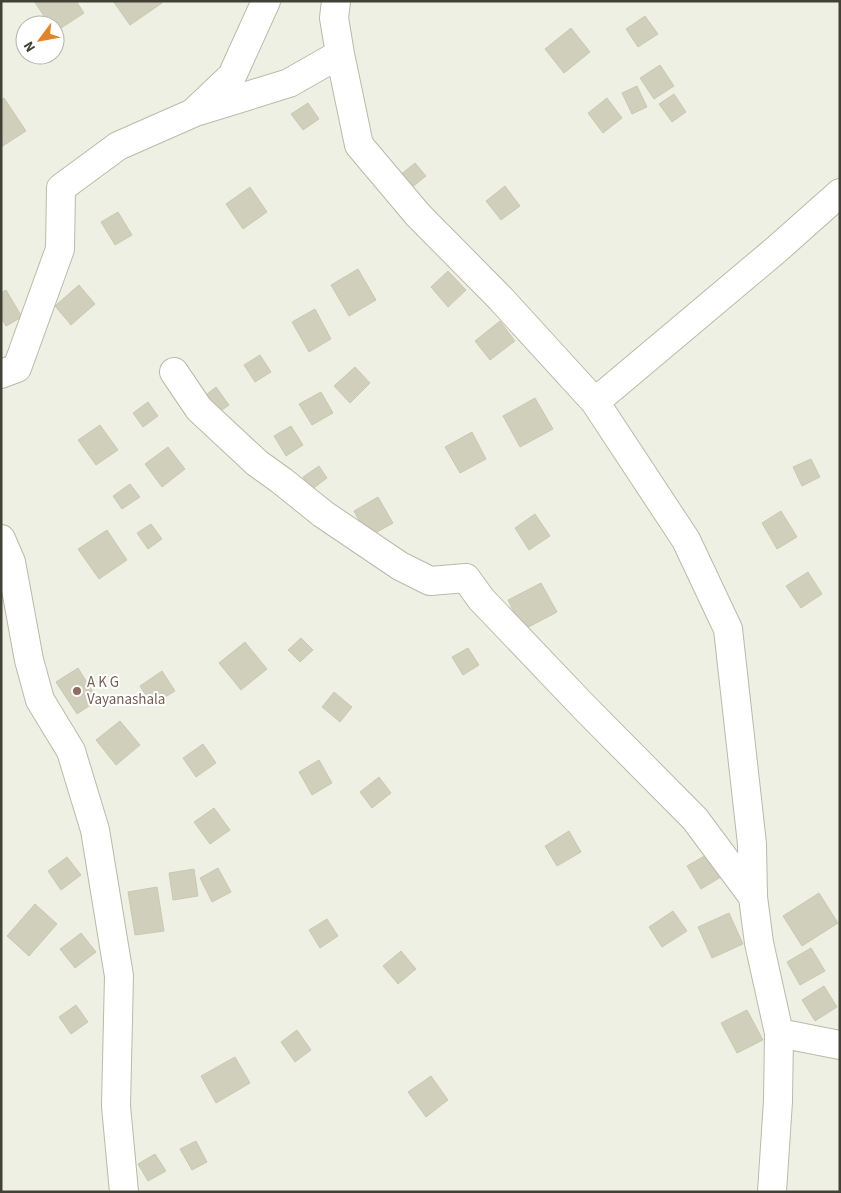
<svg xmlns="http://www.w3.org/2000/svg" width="841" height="1193" font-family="'Source Sans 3',sans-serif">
  <rect width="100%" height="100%" fill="#eff0e4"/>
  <path fill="#d0cfbb" stroke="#cac9af" d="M34,1H76L84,13L55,32V25H50Z
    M113,1H161L162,3L130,25Z
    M645,16L658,34L638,47L626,29Z
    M571,28L590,52L564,73L545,49Z
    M660,65L674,86L654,99L640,78Z
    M637,86L647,107L632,114L622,93Z
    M674,94L686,112L672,122L659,104Z
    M4,98L26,131L1,147V100Z
    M607,98L622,118L603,133L588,113Z
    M308,103L319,119L303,130L291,114Z
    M415,163L426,176L411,188L400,175Z
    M505,186L520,206L501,220L486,201Z
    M250,187L267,212L243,229L226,204Z
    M118,212L132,235L115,245L101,222Z
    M358,269L376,300L349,316L331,285Z
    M448,271L466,290L448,307L431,287Z
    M79,285L95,304L71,325L55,306Z
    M6,290L22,317L6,326L1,317V293Z
    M315,309L331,339L309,352L292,322Z
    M500,321L515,341L490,360L475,341Z
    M260,355L271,372L255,382L244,365Z
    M355,367L370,383L350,403L334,386Z
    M216,387L229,405L215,415L202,398Z
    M321,392L333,413L312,425L299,404Z
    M535,398L553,429L520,447L503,416Z
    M148,402L158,416L143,427L133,413Z
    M100,425L118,450L96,465L78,440Z
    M291,426L303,445L286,456L274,436Z
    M472,432L486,459L460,473L445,447Z
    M168,447L185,469L162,487L145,464Z
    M811,459L820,477L802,486L793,467Z
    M319,466L327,478L311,490L303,477Z
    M130,484L140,497L122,509L113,496Z
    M378,497L393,523L368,537L354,511Z
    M781,511L797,537L777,549L762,523Z
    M535,514L550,536L529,550L515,528Z
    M151,524L162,539L148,549L137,533Z
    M107,530L127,560L99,579L78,549Z
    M808,572L822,594L801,608L786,586Z
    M541,583L557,612L523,630L508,600Z
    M301,638L313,650L300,662L288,650Z
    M245,642L267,669L241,690L219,663Z
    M468,648L479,665L463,675L452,657Z
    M78,668L98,700L77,714L56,682Z
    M162,671L175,691L152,705L140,686Z
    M334,692L352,707L340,722L322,707Z
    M120,721L140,745L116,765L96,740Z
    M203,744L216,763L196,777L183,758Z
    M319,760L332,783L312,795L299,772Z
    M379,777L391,793L372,808L360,792Z
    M214,808L230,830L210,844L194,822Z
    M569,831L581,852L557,866L545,846Z
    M708,854L721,877L701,889L687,866Z
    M67,857L81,875L61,890L48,871Z
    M218,868L231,892L212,902L200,878Z
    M194,869L198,896L173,900L169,873Z
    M157,887L164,931L135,935L128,892Z
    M819,893L838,923L802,946L783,916Z
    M35,904L57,924L29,956L7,936Z
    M673,911L687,931L662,947L649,927Z
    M729,913L743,944L712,958L698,927Z
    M327,919L338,936L320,948L309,930Z
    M81,933L96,952L75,968L60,949Z
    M811,948L825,971L800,985L787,962Z
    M401,951L416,969L398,984L383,966Z
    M824,986L837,1007L815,1021L802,1000Z
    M76,1005L88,1022L71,1034L59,1017Z
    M747,1010L763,1040L737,1053L721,1023Z
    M297,1030L311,1050L295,1062L281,1042Z
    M235,1057L250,1083L216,1103L201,1076Z
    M431,1076L448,1100L426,1117L408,1092Z
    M196,1141L207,1162L192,1170L180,1149Z
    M155,1154L166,1171L148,1181L138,1164Z"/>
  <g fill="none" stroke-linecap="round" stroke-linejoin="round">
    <defs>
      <path id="minor" d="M336,1L334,18L340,54L359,145L418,215L501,299L595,402L686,540L728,629L752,844L753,897L759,943L779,1033L778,1101L772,1192
        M199,111L289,83L340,54
        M174,372L199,409L257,463L282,481L323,514L400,566L430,581L466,578L481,599L585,708L695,819L753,897
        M1,374L17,368L60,249L61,188L118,146L193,113L232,76L266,1
        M595,402L777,249L840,193
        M1,539L11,562L29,660L40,700L71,751L95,830L119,976L116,1106L124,1192
        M779,1033L840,1045"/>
    </defs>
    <use href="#minor" stroke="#babaa8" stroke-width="30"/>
    <use href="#minor" stroke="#fff" stroke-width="28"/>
  </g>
  <circle fill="#8d6e63" stroke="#fff" stroke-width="2" cx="77" cy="691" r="5"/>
  <g text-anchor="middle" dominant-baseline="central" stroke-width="4" stroke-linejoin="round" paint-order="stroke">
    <g font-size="15" fill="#785e54" stroke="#fff" text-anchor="start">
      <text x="87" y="682">A K G<tspan x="87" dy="17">Vayanashala</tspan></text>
    </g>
  </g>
  <rect width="841" height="1193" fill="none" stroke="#414135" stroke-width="5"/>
  <g transform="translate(40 40) rotate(238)"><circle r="24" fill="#ffffff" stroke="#b3b3ae"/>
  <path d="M0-4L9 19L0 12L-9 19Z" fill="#e2842a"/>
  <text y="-8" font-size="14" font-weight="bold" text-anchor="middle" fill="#414135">N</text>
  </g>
</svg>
